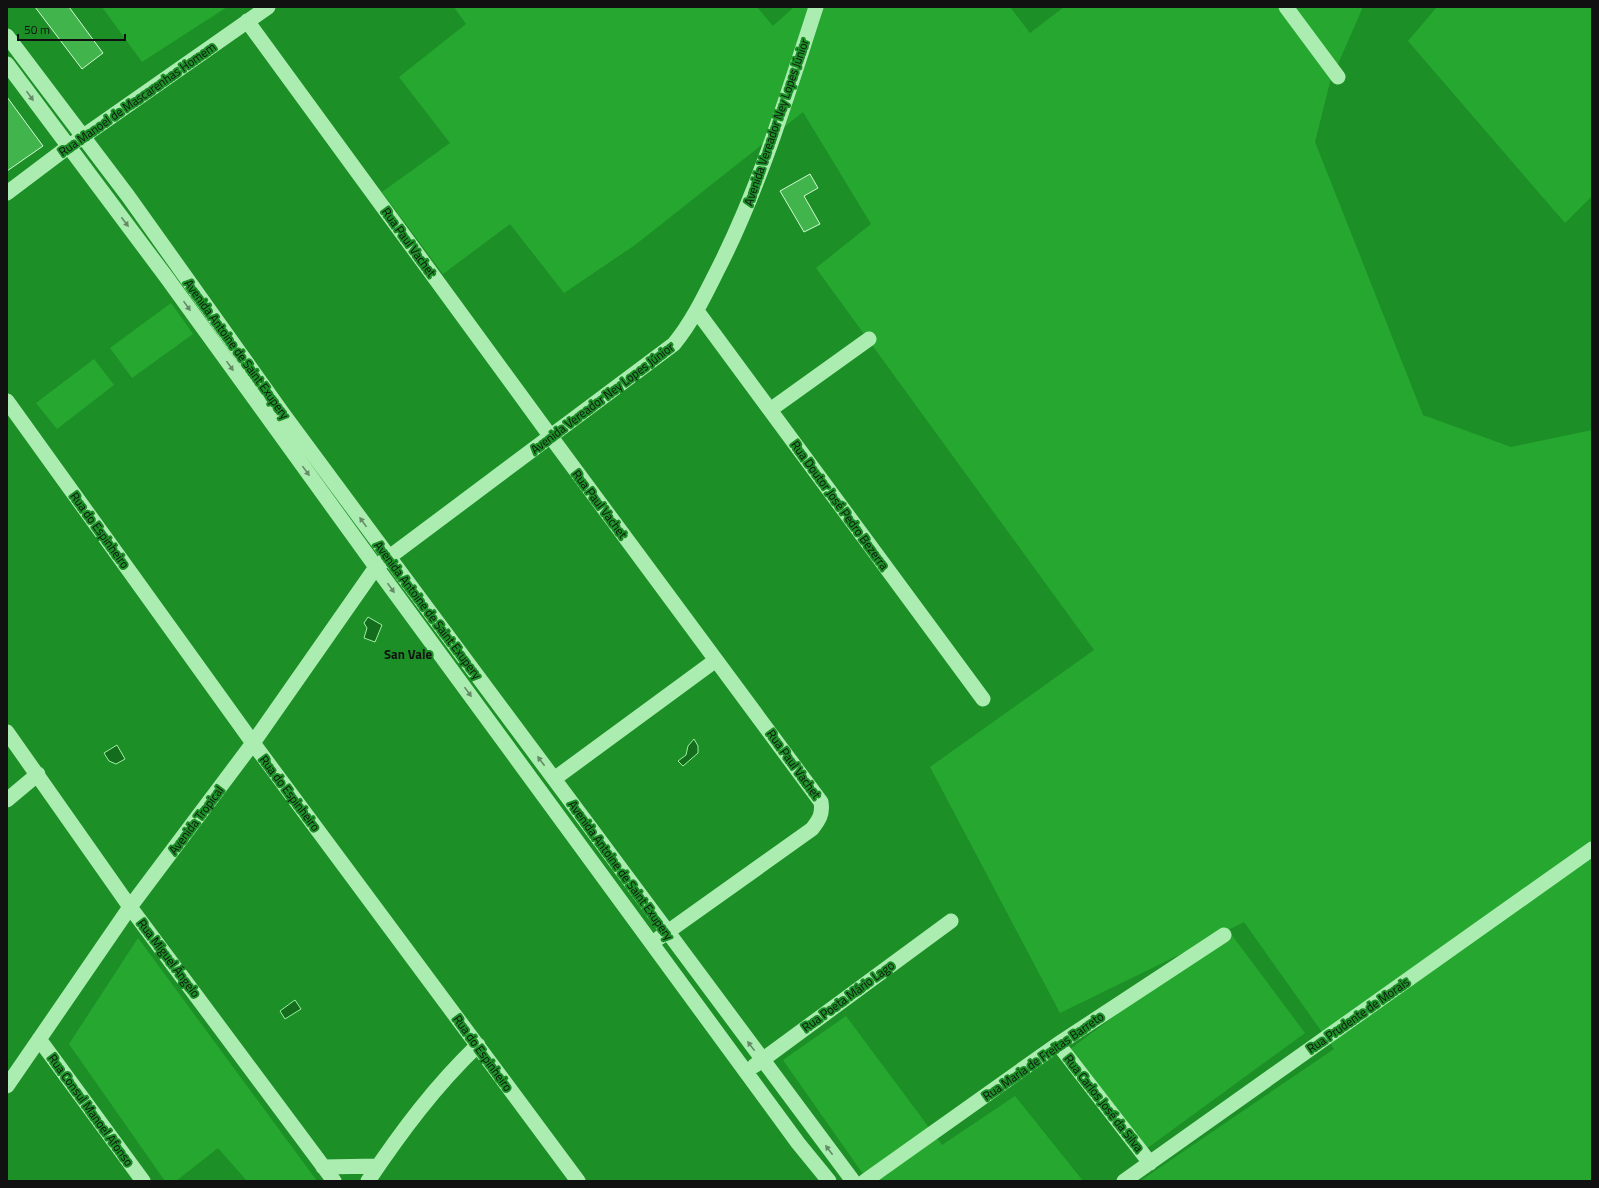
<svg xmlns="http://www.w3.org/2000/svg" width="1599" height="1188" font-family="'Titillium Web',sans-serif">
  <rect width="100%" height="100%" fill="#1c8f27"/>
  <path fill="#26a830" d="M102,7H227L142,62Z
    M454,7H757L773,26L794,7H1010L1030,33L1064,7H1363L1330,82L1315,142L1423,415L1511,447L1592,430V1181H1140L1334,1049L1244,922L1228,930L1305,1033L1142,1152L1065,1053L1228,931L1060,1013L930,767L1094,650L816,268L871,224L803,112L635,245L564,293L510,224L443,274L382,192L450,143L399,77L466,24Z
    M1437,7H1592V196L1565,223L1408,41Z
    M171,303L193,334L132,378L110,348Z
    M94,359L114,385L57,429L36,403Z
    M138,938L317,1181H247L218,1148L176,1181H165L69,1044Z
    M846,1016L942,1145L1015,1096L1083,1181H868L783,1060Z"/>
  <path fill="#136d1c" stroke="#9eefa3" d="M368,617L382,625L375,642L364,638L367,628L364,623Z
    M694,739L698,746V753L683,766L678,761L686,755L688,746Z
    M117,745L125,759L116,764L109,761L104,753Z
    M295,1000L301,1009L285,1019L280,1011Z"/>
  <path fill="#41b54b" stroke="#d1fad4" d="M35,7H69L103,53L82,69Z
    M7,97L43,146L7,171Z
    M810,174L818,188L804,196L820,224L804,232L780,191Z"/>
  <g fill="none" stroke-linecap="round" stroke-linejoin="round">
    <path stroke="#abedb0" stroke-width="15" d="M1286,7L1338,77
      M247,21L551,437L821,802C823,814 819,820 812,829L659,938
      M7,36L128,196L284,415L389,557L853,1181
      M7,64L167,278L376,567L798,1143L829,1181
      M7,193L68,147L268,7
      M697,311L983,699
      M7,401L253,743L578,1181
      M770,410L869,339
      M7,732L130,907L334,1181
      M554,779L716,660
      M7,800L38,774
      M39,1039L143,1181
      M1058,1044L1150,1163
      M754,1066L951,921
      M7,1086L130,907L253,743L376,567L674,344C692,322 704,297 717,271C760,187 787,96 816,7
      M323,1167L378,1166
      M368,1181C401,1132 435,1086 478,1045
      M865,1181L1058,1044L1224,935
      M1124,1181L1592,849"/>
  </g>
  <defs><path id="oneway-solid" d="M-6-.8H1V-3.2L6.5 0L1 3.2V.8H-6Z"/></defs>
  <g fill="#668a68">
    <use href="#oneway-solid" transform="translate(30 96) rotate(54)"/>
    <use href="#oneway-solid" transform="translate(125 222) rotate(53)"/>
    <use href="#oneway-solid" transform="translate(187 306) rotate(55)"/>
    <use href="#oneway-solid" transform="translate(230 366) rotate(54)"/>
    <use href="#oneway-solid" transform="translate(306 471) rotate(54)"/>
    <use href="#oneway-solid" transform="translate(363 522) rotate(-126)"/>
    <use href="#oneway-solid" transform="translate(391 588) rotate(54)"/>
    <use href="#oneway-solid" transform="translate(468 692) rotate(54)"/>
    <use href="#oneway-solid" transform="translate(541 761) rotate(-127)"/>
    <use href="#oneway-solid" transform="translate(751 1046) rotate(-127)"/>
    <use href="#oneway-solid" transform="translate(829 1150) rotate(-127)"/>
  </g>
  <g text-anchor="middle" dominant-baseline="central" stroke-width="4" stroke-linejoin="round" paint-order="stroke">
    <g font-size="12" fill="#111" stroke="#1c8f27">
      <text transform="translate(137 99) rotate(-35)">Rua Manoel de Mascarenhas Homem</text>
      <text transform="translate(776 122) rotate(-71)">Avenida Vereador Ney Lopes Júnior</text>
      <text transform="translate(409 242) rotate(54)">Rua Paul Vachet</text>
      <text transform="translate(237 349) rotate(54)">Avenida Antoine de Saint Exupery</text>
      <text transform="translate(602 398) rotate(-37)">Avenida Vereador Ney Lopes Júnior</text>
      <text transform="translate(600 504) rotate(53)">Rua Paul Vachet</text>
      <text transform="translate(840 505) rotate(54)">Rua Doutor José Pedro Bezerra</text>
      <text transform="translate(100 530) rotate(54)">Rua do Espinheiro</text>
      <text transform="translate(428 610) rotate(53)">Avenida Antoine de Saint Exupery</text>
      <text transform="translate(794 764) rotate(54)">Rua Paul Vachet</text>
      <text transform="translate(290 793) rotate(53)">Rua do Espinheiro</text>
      <text transform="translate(196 820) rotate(-53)">Avenida Tropical</text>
      <text transform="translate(621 870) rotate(54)">Avenida Antoine de Saint Exupery</text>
      <text transform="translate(169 958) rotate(53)">Rua Miguel Ángelo</text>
      <text transform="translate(848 996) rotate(-36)">Rua Poeta Mário Lago</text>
      <text transform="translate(1358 1015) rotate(-35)">Rua Prudente de Morais</text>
      <text transform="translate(483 1053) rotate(54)">Rua do Espinheiro</text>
      <text transform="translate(1043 1056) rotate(-35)">Rua Maria de Freitas Barreto</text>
      <text transform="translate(1104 1103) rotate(52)">Rua Carlos José da Silva</text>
      <text transform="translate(91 1110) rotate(54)">Rua Consul Manoel Afonso</text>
    </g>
    <g font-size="13" font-weight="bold" fill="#111" stroke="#1c8f27">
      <text x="408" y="654">San Vale</text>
    </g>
  </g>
  <rect width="1599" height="1188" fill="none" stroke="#111111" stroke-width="16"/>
  <path d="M18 34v6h107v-6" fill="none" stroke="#111111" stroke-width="2"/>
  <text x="24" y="34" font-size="12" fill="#111111" stroke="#1c8f27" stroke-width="3" paint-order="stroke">50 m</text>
</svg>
